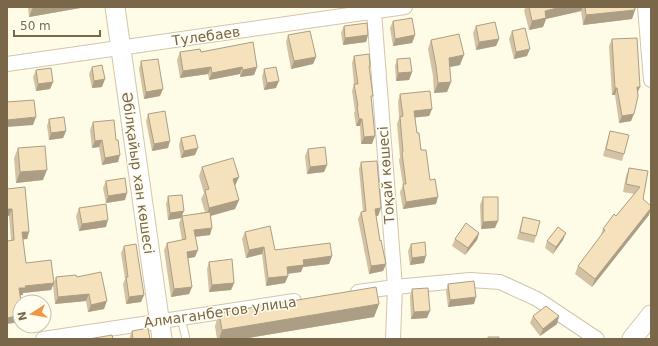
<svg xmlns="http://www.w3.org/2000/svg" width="658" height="346" font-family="'DejaVu Sans',sans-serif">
  <rect width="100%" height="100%" fill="#fefbe7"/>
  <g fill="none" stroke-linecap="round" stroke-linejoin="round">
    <defs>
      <path id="lane" d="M181,318L186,339"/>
      <path id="street" d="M645,7L651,80
        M374,12L395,287L393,339
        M7,64L405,7
        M358,292L395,287L470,280L500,282L537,299L597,339
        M43,339L294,301"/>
      <path id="secondary" d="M115,7L162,339
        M632,339L651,315"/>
    </defs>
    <use href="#lane" stroke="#d1c6ab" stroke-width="9"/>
    <use href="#street" stroke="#d1c6ab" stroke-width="16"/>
    <use href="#secondary" stroke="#d4c7a9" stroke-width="21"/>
    <use href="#lane" stroke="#fff" stroke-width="7"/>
    <use href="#street" stroke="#fff" stroke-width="14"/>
    <use href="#secondary" stroke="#fff" stroke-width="19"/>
  </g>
  <path fill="#d3c2a3" d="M28,7H86L29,17Z
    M526,7H635V10L632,19L583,25L581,11L546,19L543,27L529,30L524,10Z
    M393,21L415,35L412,43L393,46L390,28Z
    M344,26L368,35L366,42L343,45L341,33Z
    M476,26L499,39L496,46L476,50L473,33Z
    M512,31L527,56L514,59L509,39Z
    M288,35L316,57L313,64L291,69L286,42Z
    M612,39L638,93L631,121L619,123L615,95H612L609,46Z
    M431,40L460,65L449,67L451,82L447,92L434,93L433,76L428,49Z
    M180,52H201L257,67L254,75L240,77V74L209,80L208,74L180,78L177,60Z
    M354,56L369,70L371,101L372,144H361L360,126H356L354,113L355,111L352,91L354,84L352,63Z
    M397,59L412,72L409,80L396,81L395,66Z
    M141,61L160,96L144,99L139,69Z
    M92,67L102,87L92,88L89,74Z
    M264,69L276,88L264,90L262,77Z
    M36,70L53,82L50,89L36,91L33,77Z
    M400,94L432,109L429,116L415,117L417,133L436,204L403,209L400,192L403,185L399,160L400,157L397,124L399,118L398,101Z
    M148,114L168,148L152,151L146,121Z
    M49,119L66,131L63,138L49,140L47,126Z
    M93,122L116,140L118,162L102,165L99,147L92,148L90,130Z
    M610,131L624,154L622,161L603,156L608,138Z
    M181,138L195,155L181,158L179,145Z
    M18,148L43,180L16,183L14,158Z
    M308,149L327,165L324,172L307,174L305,156Z
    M361,162L381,208L378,216H376L380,241L386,264L383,271L369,274L358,219L361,212H363L359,169Z
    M202,167L235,186L239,200L235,209L211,216L210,235L195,237V257L188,258L192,287L189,294L171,297L164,250L167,243L182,240L179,223L181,218L168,220L166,204L168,196L183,216L205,212L201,199L204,193L199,176Z
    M629,168L648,171L643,199L649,215L592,287L575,274L578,266L600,237L603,229L616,216L634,194L623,192L626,176Z
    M106,181L125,200L106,203L103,188Z
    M7,189L29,232L27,239H22L26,263L54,282L56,277H77L104,309L88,312L86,301L55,304L53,285L51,290L23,293V295H20L11,240Z
    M483,197L495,228L481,229L480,205Z
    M79,208L106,227L79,231L76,216Z
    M523,217L536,236L534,243L517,239L521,224Z
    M245,232L275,250L332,256L329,264L303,267L301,272L288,274V276L285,283L266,286L262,254L246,258L242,239Z
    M479,233L477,240L465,255L452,246L455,239Z
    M563,240L553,254L545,248L547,241Z
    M411,244L424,263L410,265L408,251Z
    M124,246L144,295L141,302L126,304L123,284L125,279L121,253Z
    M209,262L234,283L231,290L209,292L207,269Z
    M448,284L474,304L448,307L446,291Z
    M412,289L427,318L411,319L410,296Z
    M379,304L374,317L242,339H217L215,326L219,313Z
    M533,316H559L557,324L540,336L530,323Z
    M132,331L150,339H129Z"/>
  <path fill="#ac9e84" d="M33,7H86L29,17Z
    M561,7H583L581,11L546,19L543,27L529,30L532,21L545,11Z
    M635,10L632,19L583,25L586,15Z
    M368,35L366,42L343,45L345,38Z
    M415,35L412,43L393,46L395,39Z
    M499,39L496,46L476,50L479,42Z
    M530,49L527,56L514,59L516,52Z
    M464,55L460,65L445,68L449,58Z
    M316,57L313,64L291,69L294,61Z
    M211,67L208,74L180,78L183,71Z
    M242,67L240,74L209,80L212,73Z
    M257,67L254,75L240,77L243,70Z
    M412,72L409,80L396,81L398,73Z
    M105,79L102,87L92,88L94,81Z
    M279,81L276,88L264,90L267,83Z
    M53,82L50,89L36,91L38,84Z
    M451,82L447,92L434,93L438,83Z
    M637,87H640L637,94Z
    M615,88H617L615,95H612Z
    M163,89L160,96L144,99L146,92Z
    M432,109L429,116L411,118L414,111Z
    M634,114L631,121L619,123L622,116Z
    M36,117L33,125L7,127V120Z
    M359,119H362L360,126H356Z
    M66,131L63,138L49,140L51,133Z
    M375,136L372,144H361L364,137Z
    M102,140L99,147L92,148L95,141Z
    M170,141L168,148L152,151L154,144Z
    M198,148L195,155L181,158L184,151Z
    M120,155L118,162L102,165L105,158Z
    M327,165L324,172L307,174L310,167Z
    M47,170L43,180L16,183L20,172Z
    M239,177L235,186L230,188L233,179Z
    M127,193L125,200L106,203L108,196Z
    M438,197L436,204L403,209L406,202Z
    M239,200L235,209L206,217L209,208Z
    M381,208L378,216H372L375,209Z
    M651,208L649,215L592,287L595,279Z
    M7,209H12L9,216H7Z
    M184,211L181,218L168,220L170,213Z
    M108,220L106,227L79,231L82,224Z
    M498,221L495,228L481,229L483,222Z
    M212,228L210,235L192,237L194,230Z
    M22,232H29L27,239L19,240Z
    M479,233L477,240L465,255L468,248Z
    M566,233L563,240L553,254L556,247Z
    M264,247L262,254L246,258L249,250Z
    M198,250L195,257L184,259L187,252Z
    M332,256L329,264L303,267L301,272L284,274L287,267L303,260Z
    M426,256L424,263L410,265L412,258Z
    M386,264L383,271L369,274L371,266Z
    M288,276L285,283L266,286L268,278Z
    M54,283L51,290L23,293V295L16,296L19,288L25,286Z
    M234,283L231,290L209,292L212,285Z
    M192,287L189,294L171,297L174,289Z
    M89,294L86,301L55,304L58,297Z
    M144,295L141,302L126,304L129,297Z
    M476,297L474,304L448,307L450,300Z
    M107,301L104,309L88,312L91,305Z
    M379,304L374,317L242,339H219L222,330Z
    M430,311L427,318L411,319L414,312Z
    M20,315V322L7,324V318Z
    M559,316L557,324L540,336L543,329Z"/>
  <path fill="#f5e2bd" stroke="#ac9e84" d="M529,7H561L545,11L546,18L532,21Z
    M585,7H635V10L586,15Z
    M412,18L415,35L395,39L393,21Z
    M495,22L499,39L479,42L476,26Z
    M367,23L368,35L345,38L344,26Z
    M525,28L530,49L516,52L512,31Z
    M310,31L316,57L294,61L288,35Z
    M459,34L464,55L449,58L451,82L438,83L436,66L431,40Z
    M637,38L640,87H637L638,96L634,114L622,116L617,88H615L612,39Z
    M253,42L257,67L243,70L242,67L212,73L211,67L183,71L180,52L200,49L201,52Z
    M369,54L370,66H369L373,96H371L375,136L364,137L362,119H359L357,106H358L354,84H358L354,56Z
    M410,58L412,72L398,73L397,59Z
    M158,59L163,89L146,92L141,61Z
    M102,65L105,79L94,81L92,67Z
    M276,67L279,81L267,83L264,69Z
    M51,68L53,82L38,84L36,70Z
    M430,91L432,109L414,111L417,133H419L421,150H426L430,180L435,179L438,197L406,202L403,184H406L402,153L403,152L400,117L403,116L400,94Z
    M34,100L36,117L7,120V102Z
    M165,111L170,141L154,144L148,114Z
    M64,117L66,131L51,133L49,119Z
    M114,120L116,140H118L120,155L105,158L102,140L95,141L93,122Z
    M610,131L629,135L624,154L606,149Z
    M195,135L198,148L184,151L181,138Z
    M45,146L47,170L20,172L18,148Z
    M325,147L327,165L310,167L308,149Z
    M233,158L239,177L233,179L239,200L209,208L205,190L209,189L202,167Z
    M377,161L381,208L375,209L380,241L381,240L386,264L371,266L361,212L366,211L361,162Z
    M629,168L648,171L643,199L651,206V208L595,279L578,266L605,230L603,229L614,214L616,216L640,187L626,184Z
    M125,178L127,193L108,196L106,181Z
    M25,187L29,232H22L26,263L51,260L54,283L25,286L26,288H19L21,302H20V315L7,318V241L14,240L12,209H7V189Z
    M182,195L184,211L170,213L168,196Z
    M483,197H498V221L483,222Z
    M106,204L108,220L82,224L79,208Z
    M210,212L212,228L194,230L198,250L187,252L192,287L174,289L167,243L186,239L182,216Z
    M523,217L540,221L536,236L520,232Z
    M466,223L479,233L468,248L455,239Z
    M270,226L275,250L330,243L332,256L303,260L304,265L287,267L288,276L268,278L264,247L249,250L245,232Z
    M558,227L566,233L556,247L547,241Z
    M425,242L426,256L412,258L411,244Z
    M136,244L144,295L129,297L126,277H128L124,246Z
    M232,259L234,283L212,285L209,262Z
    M101,272L107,301L91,305L89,294L58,297L56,277L76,275L77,277Z
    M474,281L476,297L450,300L448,284Z
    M376,287L379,304L222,330L219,313Z
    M428,288L430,311L414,312L412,289Z
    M546,306L559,316L543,329L533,316Z
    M148,328L150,339H133L132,331Z
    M112,335L113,339H89Z
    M488,337H499V339H488Z"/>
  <g text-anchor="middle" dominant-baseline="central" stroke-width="3" stroke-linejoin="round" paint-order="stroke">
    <g font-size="14" fill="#7a6749" stroke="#fffdef">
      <text transform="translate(206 36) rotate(-8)">Тулебаев</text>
      <text transform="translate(138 173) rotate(82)">Әбілқайыр хан көшесі</text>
      <text transform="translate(386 175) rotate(-94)">Тоқай көшесі</text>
      <text transform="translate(220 312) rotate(-8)">Алмаганбетов улица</text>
    </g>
  </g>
  <rect width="658" height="346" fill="none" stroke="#7a6749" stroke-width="16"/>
  <g transform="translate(32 314) rotate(258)"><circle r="19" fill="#fffdef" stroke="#cac1ad"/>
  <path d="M0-3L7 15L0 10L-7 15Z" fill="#ef9645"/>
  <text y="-6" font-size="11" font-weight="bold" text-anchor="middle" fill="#7a6749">N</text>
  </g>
  <path d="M14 30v6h86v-6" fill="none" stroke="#7a6749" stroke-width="2"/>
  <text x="20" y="30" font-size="12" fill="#7a6749" stroke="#fffdef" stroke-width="3" paint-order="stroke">50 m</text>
</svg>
